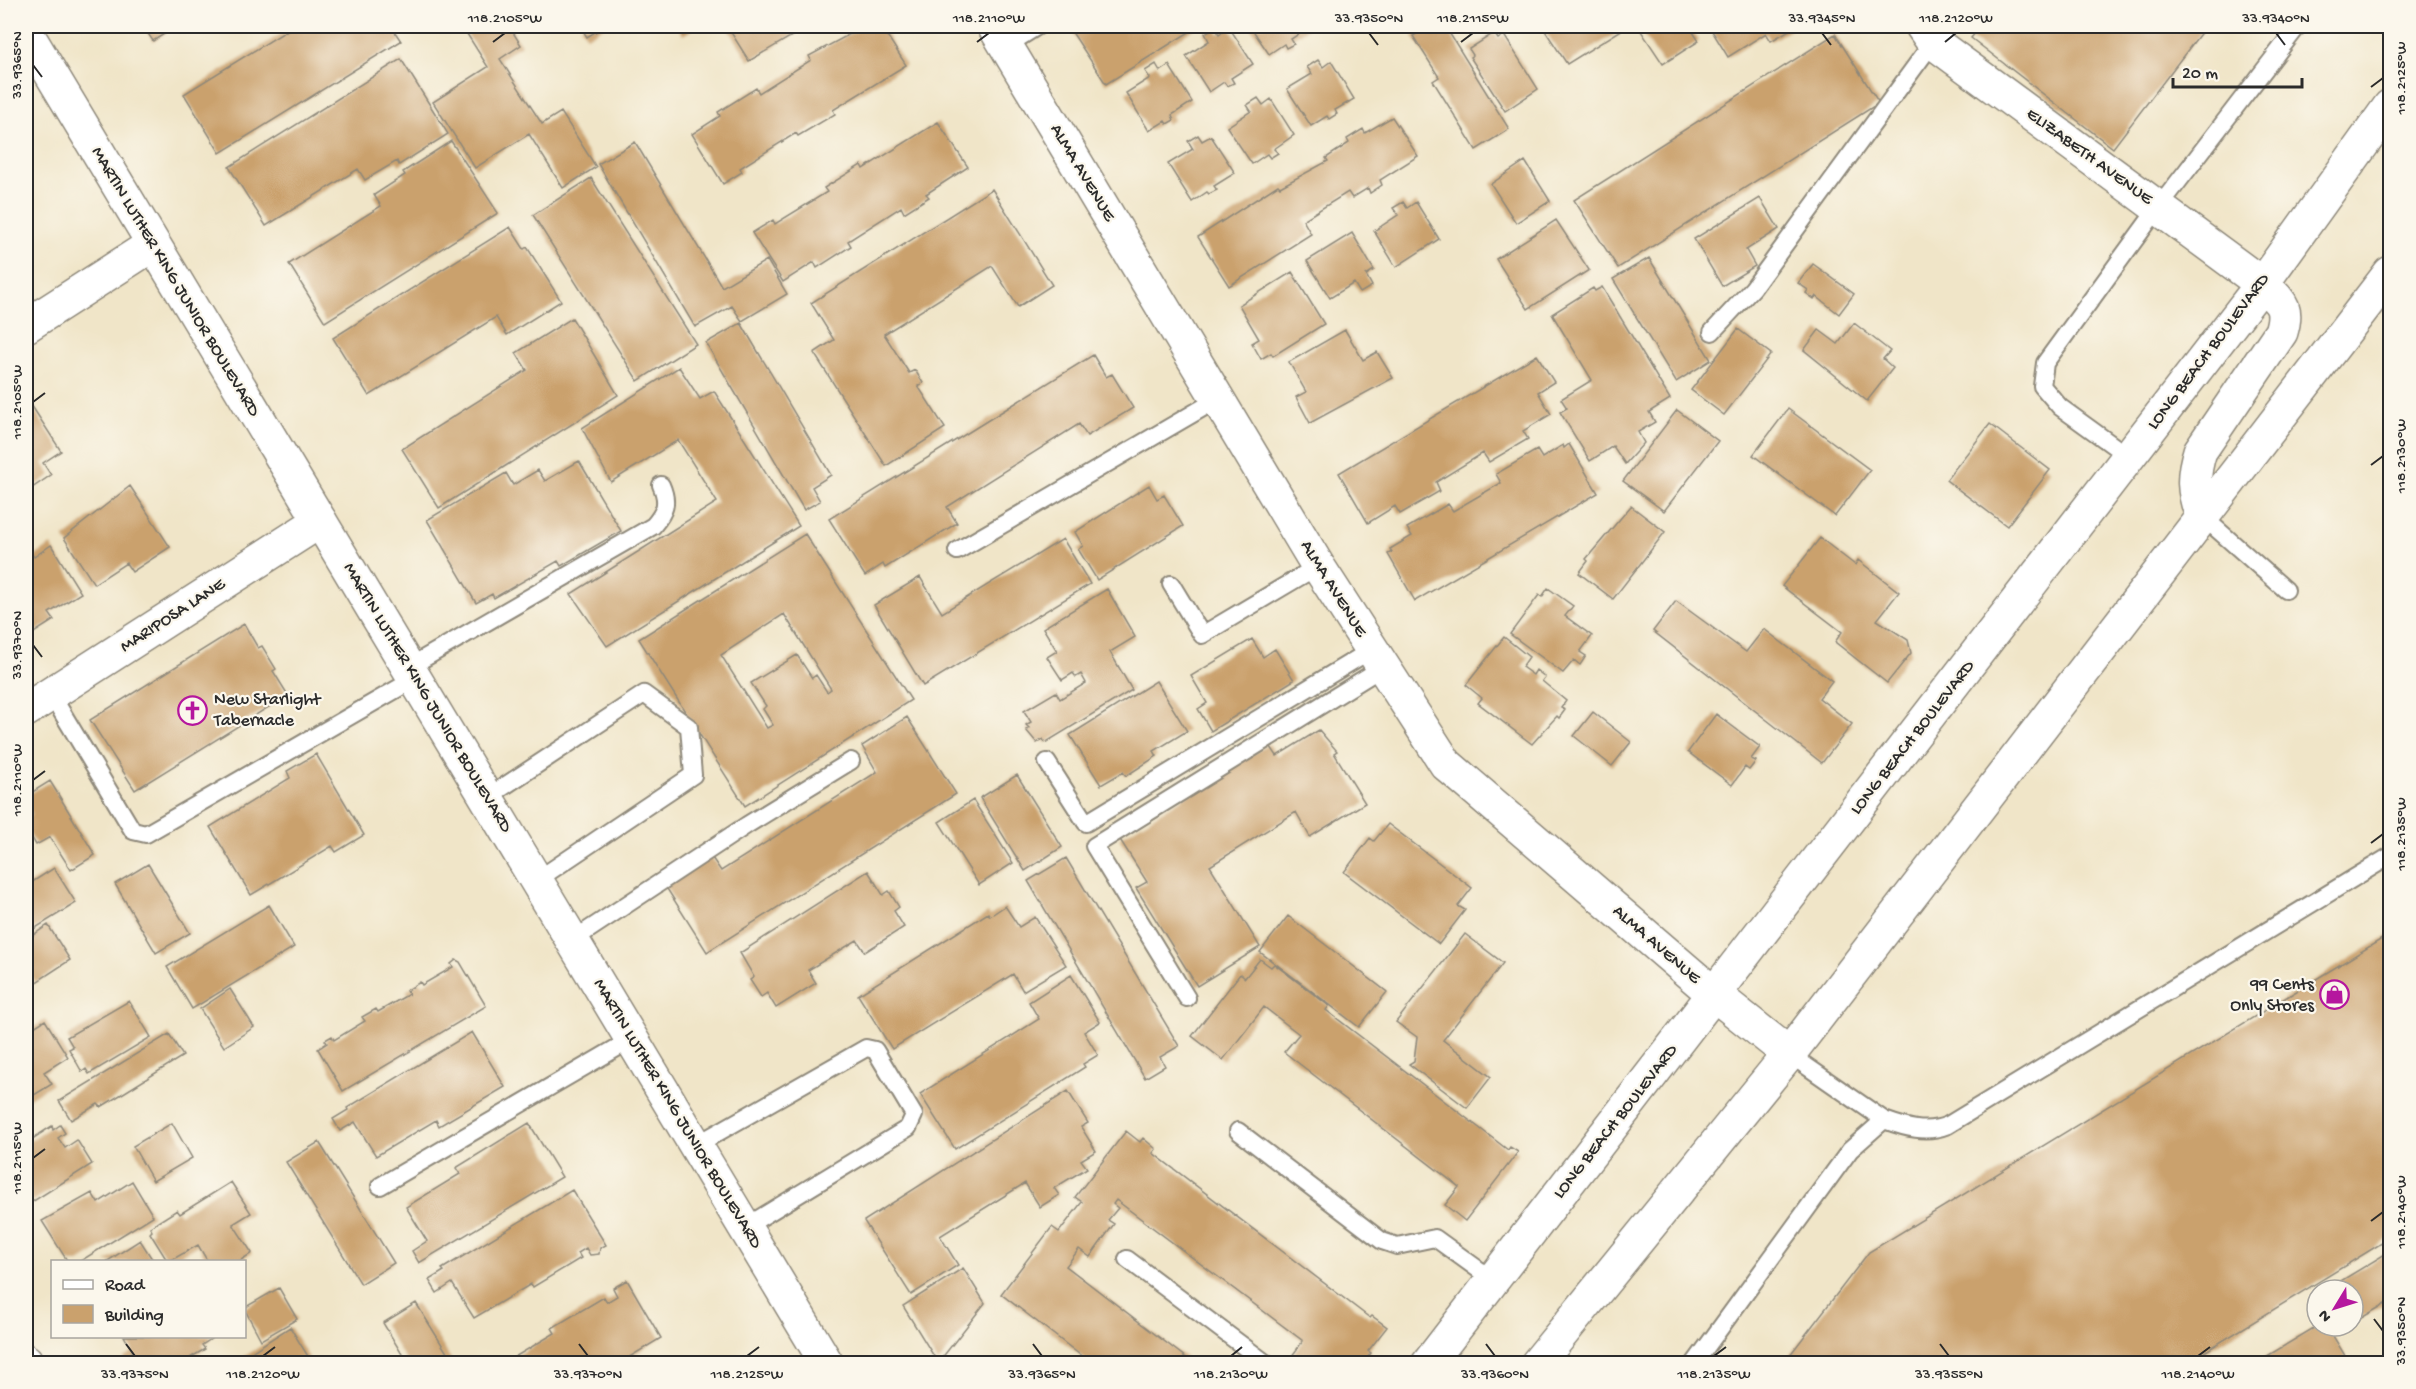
<svg xmlns="http://www.w3.org/2000/svg" width="2416" height="1389" font-family="'Gochi Hand',sans-serif">
  <rect width="100%" height="100%" fill="#fbf7ec"/>
  <filter id="ink" filterUnits="userSpaceOnUse"><feTurbulence type="fractalNoise" baseFrequency=".0167" numOctaves="2"/><feDisplacementMap in="SourceGraphic" scale="12" xChannelSelector="R" yChannelSelector="G"/><feConvolveMatrix kernelMatrix="1 2 1 2 8 2 1 2 1" color-interpolation-filters="sRGB"/></filter>
  <filter id="wash" filterUnits="userSpaceOnUse"><feTurbulence type="fractalNoise" baseFrequency=".008" numOctaves="4" result="noise"/><feDisplacementMap in="SourceGraphic" scale="24" xChannelSelector="R" yChannelSelector="G"/><feGaussianBlur stdDeviation="1.35" result="paint"/><feColorMatrix in="noise" values="0 0 0 0 0 0 0 0 0 0 0 0 0 0 0 0 0 1.4 0 .05"/><feComposite in="paint" operator="in"/></filter>
  <g filter="url(#wash)">
    <rect width="100%" height="100%" fill="#f0e5c8"/>
    <g id="blocks">
      <path fill="#caa16d" fill-rule="evenodd" d="M143,26H177L153,41Z
        M294,26H391L401,41L220,153L184,94Z
        M462,26H509L521,45L500,59L542,124L561,112L596,167L563,188L529,134L475,168L433,102L488,67Z
        M580,26H605L587,37Z
        M677,26H698L683,35Z
        M727,26H809L749,61Z
        M865,26H881L906,65L833,110L835,114L798,136L796,133L740,168L742,172L723,184L692,134L720,116L718,112L756,88L759,93L811,60L809,56Z
        M1068,26H1199L1106,84Z
        M1250,26H1311L1291,39L1294,44L1286,48L1284,44L1269,54Z
        M1430,26H1445L1509,129L1476,150L1433,81L1439,77L1413,36Z
        M1542,26H1628L1567,64Z
        M1642,26H1689L1699,41L1663,64L1639,28Z
        M1709,26H1796L1771,41L1766,33L1728,57Z
        M1981,26H2206L2113,148L1971,38Z
        M1215,27L1219,34L1229,27L1253,64L1231,78L1234,83L1227,86L1224,82L1209,92L1186,56L1209,41L1205,33Z
        M1494,33L1498,39L1504,35L1538,89L1505,111L1470,57L1473,55L1469,49Z
        M1835,34L1879,103L1618,268L1574,200Z
        M401,59L448,134L399,165L397,161L365,180L358,169L266,226L229,167Z
        M1318,60L1323,67L1331,61L1354,99L1335,110L1337,114L1329,119L1327,116L1311,126L1287,89L1312,74L1307,67Z
        M1156,64L1160,71L1169,65L1192,102L1172,115L1174,120L1167,124L1165,121L1149,131L1126,93L1150,78L1145,71Z
        M1258,98L1263,105L1271,99L1294,135L1274,149L1278,153L1270,158L1267,154L1252,164L1227,127L1251,111L1247,105Z
        M1392,117L1418,156L1380,180L1382,185L1370,193L1368,188L1352,198L1348,192L1303,220L1311,234L1229,286L1198,237L1278,185L1280,187L1328,161L1326,158L1349,143L1347,139L1363,129L1365,133Z
        M938,122L968,167L926,194L929,197L904,213L901,207L848,241L851,246L817,268L814,262L783,282L752,233L773,220L775,224L827,192L824,188L861,165L863,169Z
        M1198,135L1202,141L1211,136L1235,173L1214,186L1217,190L1209,194L1207,192L1192,202L1168,164L1193,149L1188,141Z
        M451,141L498,213L325,322L289,264L381,206L374,195L405,175L403,172Z
        M635,142L722,287L767,260L787,294L742,321L732,306L695,327L598,164Z
        M1525,161L1550,201L1516,223L1491,184Z
        M591,178L696,344L638,381L533,215Z
        M992,189L1052,285L1018,307L992,266L884,334L909,373L915,370L923,383L918,386L945,428L886,466L814,353L834,340L811,303Z
        M1760,198L1779,229L1746,250L1755,266L1722,286L1694,239Z
        M1403,202L1407,208L1416,202L1439,239L1396,267L1374,231L1398,215L1393,208Z
        M1556,220L1589,270L1528,309L1496,259Z
        M510,227L524,249L527,247L561,301L507,335L496,317L369,396L333,338Z
        M1352,233L1374,270L1366,275L1372,286L1360,293L1354,283L1330,298L1307,261Z
        M26,250L33,262L26,267Z
        M1649,258L1711,360L1676,382L1613,279Z
        M1813,264L1854,294L1839,314L1816,296L1814,299L1806,293L1808,290L1798,283Z
        M1292,272L1324,324L1273,356L1271,353L1261,359L1252,343L1259,339L1239,305Z
        M1602,287L1670,399L1649,412L1655,422L1638,432L1644,443L1625,464L1613,446L1590,461L1560,412L1567,408L1561,399L1592,380L1552,314L1593,288L1595,291Z
        M572,318L618,395L439,508L402,449L527,370L516,353Z
        M741,323L831,475L812,487L820,501L804,510L706,343Z
        M1854,323L1890,351L1883,359L1893,368L1867,401L1804,350L1819,330L1838,344Z
        M1738,329L1771,354L1724,415L1691,390Z
        M1345,330L1363,360L1377,352L1393,378L1310,423L1296,397L1306,392L1289,362Z
        M1093,355L1106,377L1112,374L1133,408L1087,436L1079,424L947,507L957,523L885,568L883,564L865,576L829,519Z
        M1537,355L1554,382L1538,392L1551,414L1523,431L1528,439L1489,462L1483,453L1436,482L1440,491L1400,514L1395,506L1368,523L1339,473Z
        M679,367L700,399L714,391L799,526L607,646L571,594L717,502L678,440L611,482L582,428Z
        M26,397L61,451L43,463L51,475L26,492Z
        M1788,409L1870,470L1835,516L1753,455Z
        M1677,410L1718,441L1664,511L1623,481Z
        M1990,424L2050,470L2007,526L1946,480Z
        M1569,444L1598,493L1415,601L1388,554L1392,552L1390,549L1412,536L1407,528L1448,504L1453,511L1501,483L1496,474L1537,450L1542,458L1563,445L1564,448Z
        M579,461L621,531L561,566L558,561L494,598L492,594L476,603L427,520L506,473L513,485L538,470L545,481Z
        M1149,485L1157,499L1164,495L1183,526L1097,580L1078,549L1083,546L1075,532Z
        M130,486L170,547L132,572L126,563L94,584L64,538Z
        M1631,506L1665,532L1613,599L1579,573L1588,561L1586,559Z
        M805,534L911,700L745,806L639,639ZM784,614L831,689L827,692L816,675L812,678L797,655L751,683L766,706L763,709L773,725L767,728L721,655Z
        M1820,538L1855,565L1858,560L1899,592L1877,620L1908,640L1911,653L1887,683L1835,642L1842,632L1782,586Z
        M1063,539L1090,584L923,686L874,605L920,577L942,613Z
        M51,545L81,593L49,613L54,620L26,638V556L31,553L34,557Z
        M1548,588L1573,606L1565,616L1592,636L1580,652L1586,656L1580,665L1574,660L1563,673L1510,634L1539,595L1542,597Z
        M1107,589L1135,637L1110,652L1132,690L1045,743L1043,739L1037,743L1026,730L1029,728L1026,725L1031,722L1024,711L1056,692L1060,699L1086,683L1081,674L1076,677L1073,673L1062,680L1047,657L1057,651L1043,628Z
        M1676,601L1746,652L1764,629L1832,681L1819,698L1852,724L1822,763L1653,631Z
        M244,624L258,648L262,646L276,669L273,671L288,695L135,790L90,720Z
        M1504,637L1529,657L1522,667L1533,675L1536,670L1545,677L1542,681L1566,701L1561,708L1565,710L1559,718L1557,716L1532,744L1478,703L1482,698L1466,685Z
        M1252,639L1263,657L1275,649L1294,680L1211,731L1198,709L1207,703L1191,676Z
        M1156,681L1187,731L1154,751L1157,756L1126,776L1123,772L1101,785L1070,735Z
        M1593,712L1631,742L1612,766L1574,736Z
        M1716,714L1760,747L1751,759L1756,761L1749,770L1745,767L1732,785L1688,752Z
        M907,717L956,794L707,952L664,884L710,855L721,871L877,772L862,746Z
        M1319,730L1337,751L1334,753L1365,803L1310,837L1296,812L1210,866L1260,947L1197,986L1136,888L1147,882L1119,838L1269,744L1277,756Z
        M316,754L364,835L336,852L332,846L251,895L210,827L290,778L287,771Z
        M1017,775L1062,847L1025,871L980,798Z
        M50,781L95,855L71,870L50,837L36,845L26,828V818L32,814L26,804V796Z
        M973,800L1013,863L979,885L939,822Z
        M1388,824L1472,888L1458,906L1465,910L1439,944L1344,872L1370,838L1374,841Z
        M1066,858L1179,1046L1160,1057L1165,1066L1145,1078L1028,881Z
        M148,864L190,933L156,953L115,884Z
        M54,868L76,903L26,934V886Z
        M868,871L883,895L889,891L899,907L894,911L904,927L865,952L857,940L808,970L816,983L776,1008L767,993L761,997L750,980L754,977L740,953Z
        M269,905L294,947L192,1009L167,967Z
        M1005,906L1019,927L1035,917L1066,965L1023,991L1013,974L892,1049L858,995L988,913L990,916Z
        M1288,916L1387,992L1359,1027L1260,952Z
        M48,925L70,960L35,983L26,968V940Z
        M1465,934L1503,963L1443,1040L1491,1077L1467,1108L1409,1064L1414,1061L1417,1037L1396,1022Z
        M2390,934V1238L2185,1364H1783L1869,1252Z
        M1260,959L1271,967L1274,964L1329,1006L1326,1010L1508,1150L1510,1147L1518,1152L1465,1221L1445,1205L1459,1187L1284,1052L1299,1034L1264,1007L1223,1060L1192,1036L1240,974L1245,978Z
        M456,960L460,962L486,1006L343,1091L318,1049L327,1043L325,1040L332,1036L334,1040L365,1021L362,1017L376,1009L378,1012L409,994L406,991L420,982L422,985L453,967L451,964Z
        M1071,975L1100,1022L1084,1032L1098,1055L1083,1064L1085,1067L955,1149L920,1094L1039,1019L1029,1002Z
        M230,989L254,1027L224,1047L200,1009Z
        M129,1001L151,1037L89,1074L86,1069L82,1072L69,1049L73,1047L67,1037Z
        M45,1020L68,1057L44,1072L52,1084L26,1100V1032Z
        M472,1032L505,1087L439,1126L436,1120L376,1156L355,1122L340,1131L333,1119L348,1110L347,1108Z
        M169,1034L183,1056L101,1107L98,1104L71,1120L59,1101Z
        M1068,1091L1088,1123L1081,1127L1096,1151L1081,1160L1087,1168L1054,1188L1059,1195L1040,1207L1025,1183L940,1236L958,1265L911,1295L864,1221Z
        M172,1123L192,1158L153,1181L133,1146Z
        M529,1123L562,1177L419,1263L412,1251L427,1241L406,1207L460,1174L456,1168Z
        M60,1125L65,1133L58,1138L65,1148L77,1140L92,1164L32,1202L26,1192V1143L52,1126L53,1130Z
        M1126,1131L1140,1142L1143,1138L1156,1149L1153,1153L1370,1318L1372,1316L1387,1327L1368,1351L1371,1353L1363,1364H1286L1303,1341L1116,1200L1113,1204L1118,1208L1108,1220L1114,1224L1090,1257L1079,1249L1066,1266L1194,1364H1092L1001,1294L1052,1227L1059,1232L1082,1202L1075,1197Z
        M319,1142L394,1263L361,1284L286,1162Z
        M132,1181L153,1216L79,1262H68L42,1221L92,1193L98,1203Z
        M231,1182L251,1213L233,1224L252,1253L238,1262H208L198,1245L168,1262L150,1233L152,1231L150,1227L177,1210L180,1214Z
        M572,1190L606,1245L600,1248L599,1254L590,1255L586,1248L578,1253L581,1258L533,1287L531,1284L474,1318L452,1283L437,1293L429,1280L444,1271L442,1269Z
        M140,1240L154,1262H106Z
        M2390,1251V1301L2353,1323V1290H2326Z
        M963,1268L985,1303L938,1363L903,1306Z
        M627,1280L661,1338L618,1364H503L555,1333L552,1328L604,1297L607,1302L617,1296L613,1288Z
        M279,1288L297,1319L261,1340L244,1308Z
        M416,1303L454,1364H408L383,1323Z
        M2317,1326H2327L2350,1364H2261L2259,1361Z
        M290,1327L309,1358L301,1364H233Z
        M124,1336H210L211,1339L202,1345L205,1349L180,1364H127L124,1358L133,1352Z"/>
    </g>
  </g>
  <g filter="url(#ink)">
    <use href="#blocks" fill-opacity="0" stroke="#8e887a" stroke-width="1.5"/>
    <g fill="none" stroke-linecap="round" stroke-linejoin="round">
      <defs>
        <path id="service" d="M1006,46L1038,26
          M1712,332L1753,288L1933,42
          M2129,457L2060,407L2042,386L2045,363L2158,208L2298,26
          M2202,516L2286,590
          M957,551L1218,399
          M1171,584L1202,635L1318,566
          M409,667L653,526C665,512 669,503 661,485
          M51,694L133,831L146,834L416,678
          M1047,762L1086,823L1371,650
          M488,797L644,694L689,727L693,775L537,880
          M573,940L747,825L851,761
          M1187,998L1094,846L1383,667
          M1789,1054L1884,1120
          M1238,1131L1382,1241L1397,1246L1435,1238L1493,1280
          M696,1145L866,1048L875,1050L914,1115L908,1128L745,1227
          M380,1186L632,1039
          M1127,1259L1267,1364
          M1694,1364L1850,1150L1884,1120C1906,1128 1926,1134 1948,1125L2390,856"/>
        <path id="minor" d="M994,26L1318,566L1446,764L1715,995L1789,1054
          M1922,26L1933,42L2262,284
          M26,326L152,245
          M26,710L320,521
          M26,1361L27,1364"/>
        <path id="secondary" d="M26,32L827,1364"/>
        <path id="primary" d="M2202,516C2193,492 2192,476 2200,451L2281,332C2289,305 2280,302 2262,284
          M1428,1364L2262,284L2390,106
          M1537,1364L1789,1054L2390,273"/>
      </defs>
      <use href="#service" stroke="#8e887a" stroke-width="20"/>
      <use href="#minor" stroke="#8e887a" stroke-width="36"/>
      <use href="#secondary" stroke="#8e887a" stroke-width="36"/>
      <use href="#primary" stroke="#8e887a" stroke-width="36"/>
      <use href="#service" stroke="#fff" stroke-width="16"/>
      <use href="#minor" stroke="#fff" stroke-width="33"/>
      <use href="#secondary" stroke="#fff" stroke-width="33"/>
      <use href="#primary" stroke="#fff" stroke-width="33"/>
    </g>
  </g>
  <path fill="none" stroke="#2b2b2b" stroke-width="2" d="M1369,33L1378,45M1822,33L1831,45M2276,33L2285,45M493,42L505,33M977,42L989,33M1461,42L1473,33M1945,42L1956,33M33,65L42,77M2371,87L2383,78M33,402L45,393M2371,465L2383,456M33,645L42,657M33,780L45,771M2371,843L2383,834M33,1158L45,1149M2371,1221L2383,1212M2374,1319L2383,1331M126,1344L135,1356M579,1344L588,1356M1033,1344L1042,1356M1486,1344L1495,1356M1940,1344L1949,1356M263,1356L275,1347M747,1356L759,1347M1231,1356L1242,1347M1714,1356L1726,1347M2198,1356L2210,1347"/>
  <defs>
    <symbol id="church-ring" viewBox="-11 -11 22 22"><circle r="9.5" fill="#fbf7ec" stroke="#b5179e" stroke-width="1.5"/><path d="M-1.2-6h2.4v3.5h3.3v2.4h-3.3V6h-2.4V-.1h-3.3v-2.4h3.3Z" fill="#b5179e"/></symbol>
    <symbol id="shop-ring" viewBox="-11 -11 22 22"><circle r="9.5" fill="#fbf7ec" stroke="#b5179e" stroke-width="1.5"/><path d="M-5-2.5h2.3a2.7 3.5 0 0 1 5.4 0H5L5.5 6h-11ZM-1.5-2.5h3a1.5 2.3 0 0 0-3 0Z" fill="#b5179e"/></symbol>
  </defs>
  <g fill-rule="evenodd">
    <use href="#church-ring" x="176" y="694" width="33" height="33"/>
    <use href="#shop-ring" x="2318" y="978" width="33" height="33"/>
  </g>
  <g text-anchor="middle" dominant-baseline="central" stroke-width="4.5" stroke-linejoin="round" paint-order="stroke">
    <g font-size="18" fill="#2b2b2b" stroke="#fbf7ec">
      <text transform="translate(2089 157) rotate(36)">ELIZABETH AVENUE</text>
      <text transform="translate(1082 173) rotate(59)">ALMA AVENUE</text>
      <text transform="translate(175 282) rotate(59)">MARTIN LUTHER KING JUNIOR BOULEVARD</text>
      <text transform="translate(2209 352) rotate(-53)">LONG BEACH BOULEVARD</text>
      <text transform="translate(1333 589) rotate(58)">ALMA AVENUE</text>
      <text transform="translate(173 616) rotate(-33)">MARIPOSA LANE</text>
      <text transform="translate(427 698) rotate(59)">MARTIN LUTHER KING JUNIOR BOULEVARD</text>
      <text transform="translate(1913 738) rotate(-52)">LONG BEACH BOULEVARD</text>
      <text transform="translate(1656 945) rotate(41)">ALMA AVENUE</text>
      <text transform="translate(677 1114) rotate(59)">MARTIN LUTHER KING JUNIOR BOULEVARD</text>
      <text transform="translate(1616 1122) rotate(-52)">LONG BEACH BOULEVARD</text>
    </g>
    <g font-size="18" fill="#2b2b2b" stroke="#fbf7ec" text-anchor="start">
      <text x="214" y="700">New Starlight<tspan x="214" dy="21">Tabernacle</tspan></text>
      <text x="2314" y="985" text-anchor="end">99 Cents<tspan x="2314" dy="21">Only Stores</tspan></text>
    </g>
  </g>
  <rect width="2416" height="1389" fill="none" stroke="#fbf7ec" stroke-width="66"/>
  <rect x="51" y="1260" width="195" height="78" fill="#fbf7ec" stroke="#a8a59f" stroke-width="1.5"/>
  <rect x="63" y="1280" width="30" height="9" fill="#ffffff" stroke="#a8a59f" stroke-width="1.5"/>
  <text x="105" y="1290" font-size="18" fill="#2b2b2b">Road</text>
  <rect x="63" y="1305" width="30" height="18" fill="#caa16d" stroke="#a8a59f" stroke-width="1.5"/>
  <text x="105" y="1320" font-size="18" fill="#2b2b2b">Building</text>
  <g transform="translate(2335 1308) rotate(232)"><circle r="28" fill="#fbf7ec" stroke="#a8a59f" stroke-width="1.5"/>
  <path d="M0-4.5L10 22L0 15L-10 22Z" fill="#b5179e"/>
  <text y="-9" font-size="16" font-weight="bold" text-anchor="middle" fill="#2b2b2b">N</text>
  </g>
  <path d="M2173 78v9h129v-9" fill="none" stroke="#2b2b2b" stroke-width="3"/>
  <text x="2182" y="78" font-size="18" fill="#2b2b2b" stroke="#fbf7ec" stroke-width="4.5" paint-order="stroke">20 m</text>
  <rect x="33" y="33" width="2350" height="1323" fill="none" stroke="#2b2b2b" stroke-width="2"/>
  <g font-size="15" text-anchor="middle" fill="#2b2b2b">
    <text x="505" y="22">118.2105°W</text>
    <text x="989" y="22">118.2110°W</text>
    <text x="1369" y="22">33.9350°N</text>
    <text x="1473" y="22">118.2115°W</text>
    <text x="1822" y="22">33.9345°N</text>
    <text x="1956" y="22">118.2120°W</text>
    <text x="2276" y="22">33.9340°N</text>
    <text transform="translate(16 65) rotate(-90)" y="5">33.9365°N</text>
    <text transform="translate(2400 78) rotate(-90)" y="5">118.2125°W</text>
    <text transform="translate(16 402) rotate(-90)" y="5">118.2105°W</text>
    <text transform="translate(2400 456) rotate(-90)" y="5">118.2130°W</text>
    <text transform="translate(16 645) rotate(-90)" y="5">33.9370°N</text>
    <text transform="translate(16 780) rotate(-90)" y="5">118.2110°W</text>
    <text transform="translate(2400 834) rotate(-90)" y="5">118.2135°W</text>
    <text transform="translate(16 1158) rotate(-90)" y="5">118.2115°W</text>
    <text transform="translate(2400 1212) rotate(-90)" y="5">118.2140°W</text>
    <text transform="translate(2400 1331) rotate(-90)" y="5">33.9350°N</text>
    <text x="135" y="1378">33.9375°N</text>
    <text x="263" y="1378">118.2120°W</text>
    <text x="588" y="1378">33.9370°N</text>
    <text x="747" y="1378">118.2125°W</text>
    <text x="1042" y="1378">33.9365°N</text>
    <text x="1231" y="1378">118.2130°W</text>
    <text x="1495" y="1378">33.9360°N</text>
    <text x="1714" y="1378">118.2135°W</text>
    <text x="1949" y="1378">33.9355°N</text>
    <text x="2198" y="1378">118.2140°W</text>
  </g>
</svg>
